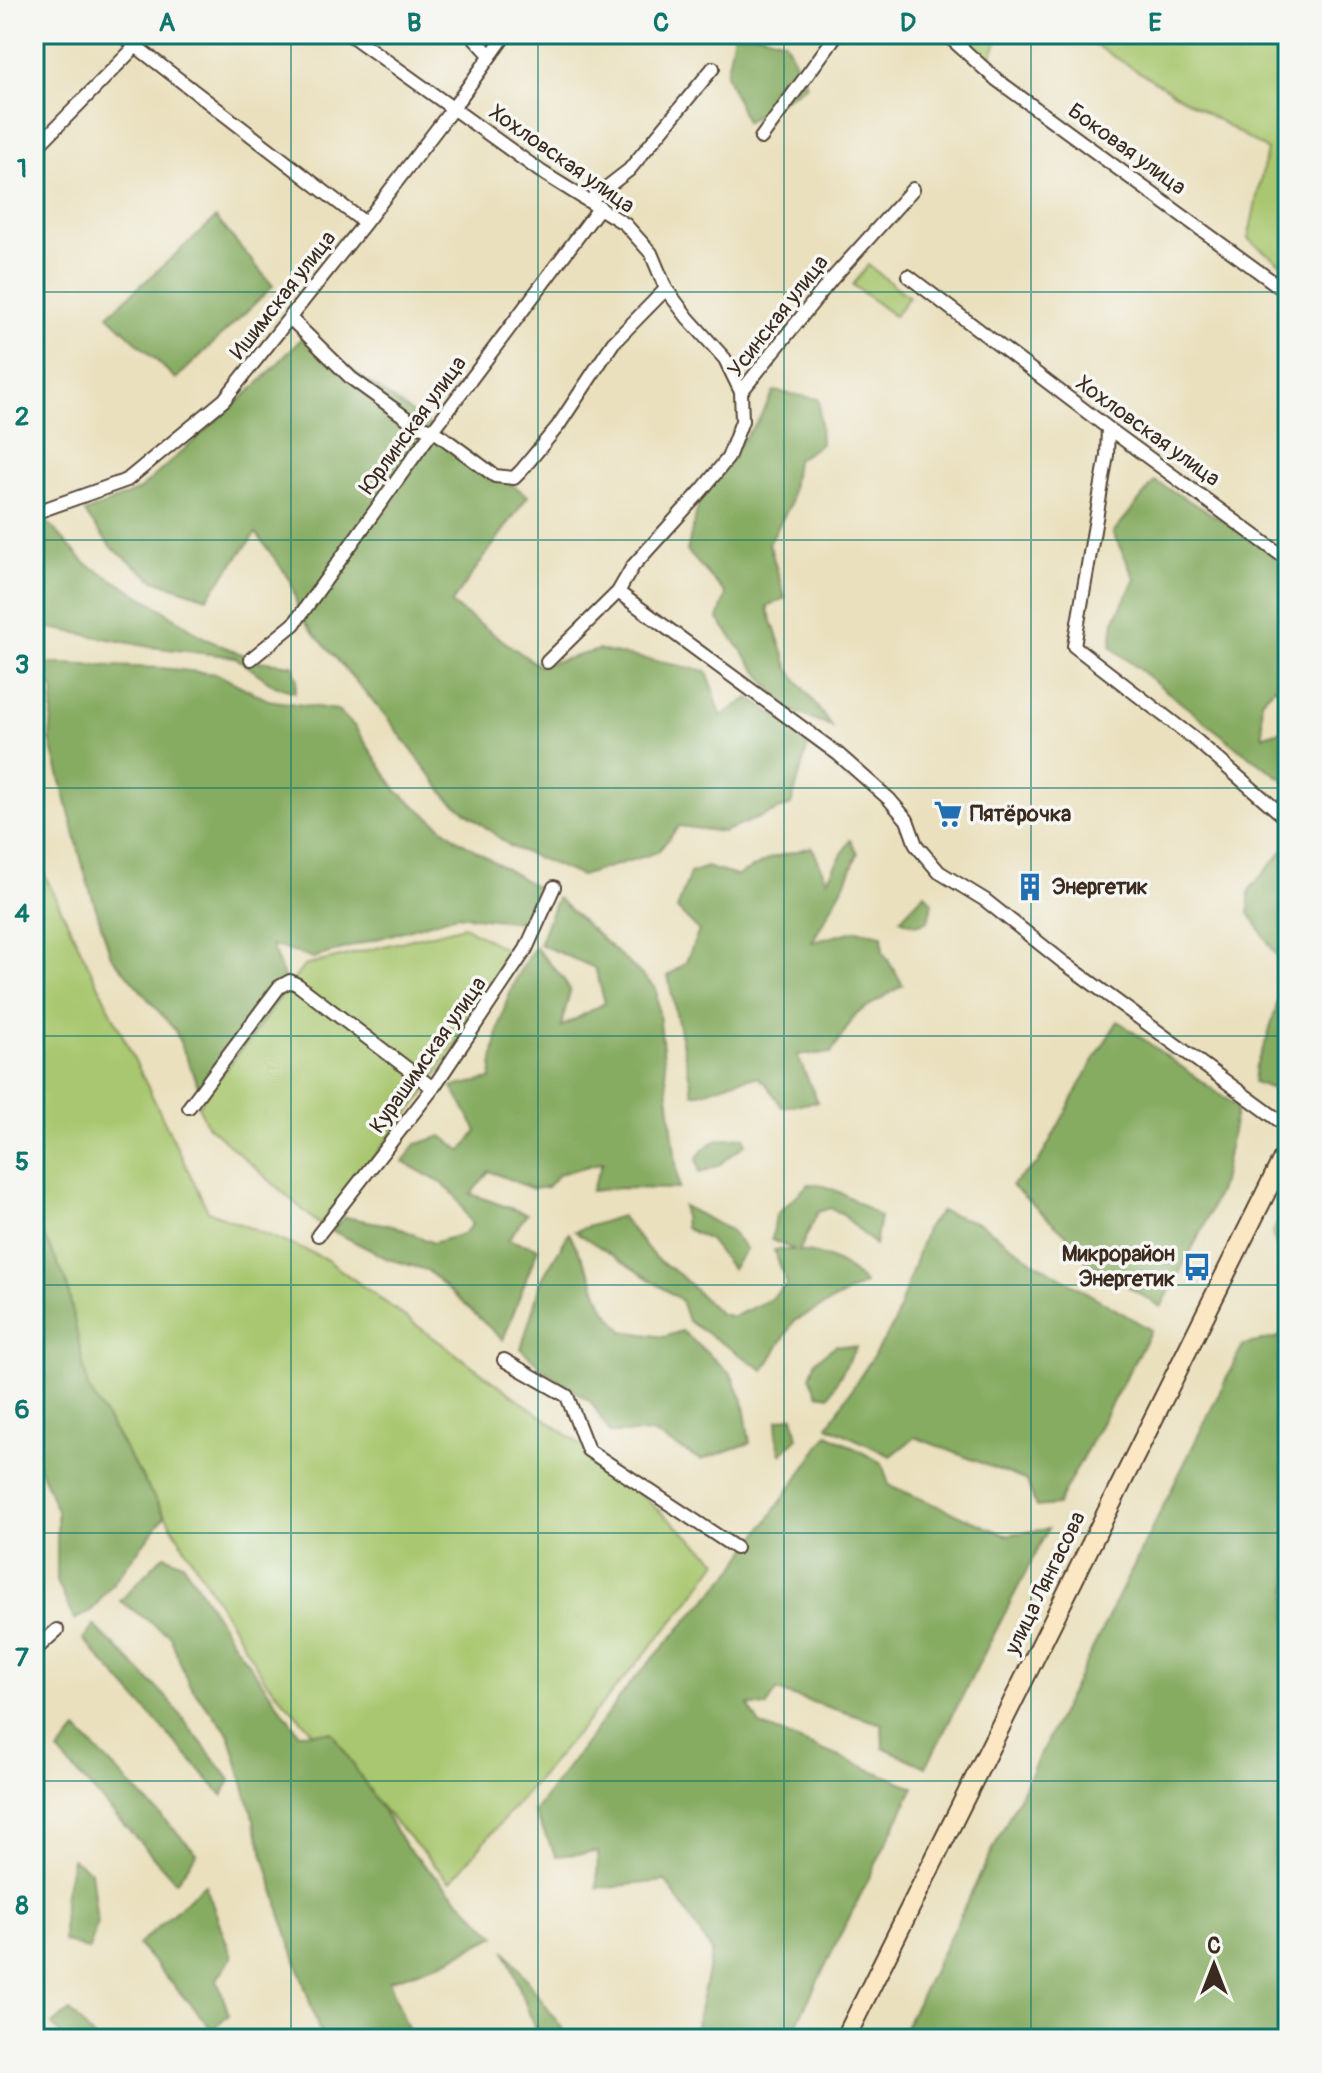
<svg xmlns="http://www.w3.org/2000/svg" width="1322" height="2073" font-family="Pangolin,sans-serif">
  <rect width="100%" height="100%" fill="#f6f6f2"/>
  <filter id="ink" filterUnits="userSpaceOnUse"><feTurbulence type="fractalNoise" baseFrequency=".0125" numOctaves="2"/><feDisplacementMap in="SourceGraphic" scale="16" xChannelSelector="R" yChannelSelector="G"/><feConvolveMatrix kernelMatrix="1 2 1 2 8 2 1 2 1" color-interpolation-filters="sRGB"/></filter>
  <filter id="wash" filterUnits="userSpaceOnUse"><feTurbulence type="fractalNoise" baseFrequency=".006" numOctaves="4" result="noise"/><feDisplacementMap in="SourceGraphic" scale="32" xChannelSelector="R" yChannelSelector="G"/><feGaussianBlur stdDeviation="1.8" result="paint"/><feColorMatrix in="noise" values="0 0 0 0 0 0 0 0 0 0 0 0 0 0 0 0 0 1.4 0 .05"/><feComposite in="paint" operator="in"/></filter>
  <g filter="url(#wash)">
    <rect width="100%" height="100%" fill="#eae0bd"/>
    <path fill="#a9c76f" stroke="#727846" stroke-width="2" d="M951,34H1001L988,63Z
      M1077,34H1288V269L1248,239L1267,150Z
      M868,265L909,297L894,316L853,285Z
      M34,853L208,1211L324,1258L588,1450L718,1561L685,1607L450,1882L265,1680L88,1388L66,1280L34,1217Z
      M464,926L515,955L427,1090L320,1225L207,1125L198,1106L304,966Z
      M1288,1202V1258L1279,1253L1272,1234Z"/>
    <path fill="#86ac62" stroke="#606b40" stroke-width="2" d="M734,34H761L785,41L807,85L746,122L726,75Z
      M216,218L273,286L176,379L108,315Z
      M304,336L528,496L451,604L539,666L599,650L707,671L721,716L749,698L810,739L791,805L723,832L679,826L658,852L581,876L511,847L448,798L385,715L300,617L291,581L256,533L207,598L154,580L111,547L85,513L139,490L261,381Z
      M774,391L819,399L821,444L796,460L790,505L769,543L785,598L767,607L789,669L832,727L784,707L718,619L726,594L687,551L702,490L758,421Z
      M1155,481L1288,558V699L1275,687L1261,701L1263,736L1288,729V783L1238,748L1111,647L1114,621L1135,579L1113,533Z
      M48,523L85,563L156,605L206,639L258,661L293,665L297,679L295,692L275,686L235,657L151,647L34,625V529Z
      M34,663L161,668L217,674L268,700L337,710L355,727L397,791L457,839L539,889L528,923L457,915L313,958L271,945L286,982L284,990L251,1039L199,1088L175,1030L111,956L85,874L50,739L54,691Z
      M850,840L858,853L847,879L812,942L858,930L882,935L883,952L903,985L856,1014L831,1053L797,1055L818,1102L782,1107L767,1085L758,1077C735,1077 716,1091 693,1094L668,976L686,962L699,931L677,909L690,873L706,867L737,876L771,858L812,847L827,880Z
      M1288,845V973L1249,913V890Z
      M925,893L932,903L928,921L916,925L900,919Z
      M557,898L656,988L679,1189L618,1188L591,1191L603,1162L559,1174L547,1187L533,1189L489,1171L471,1194L527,1214L508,1240L538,1248L503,1340L427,1270L388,1259L331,1230L345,1217L395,1226L433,1243L463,1234L472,1225L455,1195L441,1183L403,1162L416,1144L442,1136L462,1151L477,1131L452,1087L491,1079C495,1034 507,984 535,947L563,978L570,991L561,1027L605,1003L595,968L539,944Z
      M1279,997L1288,1002V1056L1273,1089L1254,1082L1256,1065L1267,1039Z
      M1118,1021L1237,1107L1222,1182L1204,1226L1161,1307L1085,1260L1071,1239L1011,1185L1038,1163L1095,1058Z
      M744,1137L746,1144L719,1165L700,1173L697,1158C710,1138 722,1139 744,1137Z
      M809,1184C834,1184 860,1204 880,1217L875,1245L841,1213L830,1208L818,1212L799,1251C824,1253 848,1265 865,1284L794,1321L764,1370L688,1321L681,1300L575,1231L621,1216L655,1258L680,1275L719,1313L733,1317L769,1300L787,1284L774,1250H795L772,1240L776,1215Z
      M683,1206L730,1230L746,1249L732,1269L709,1240L685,1228Z
      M941,1211L981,1224L1033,1261L1151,1330L1057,1505L1036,1507L1027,1481L915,1437L891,1456L828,1426L894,1324L926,1229Z
      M34,1217L66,1280L88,1388L165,1516L92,1610L74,1620L57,1581V1511L34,1454Z
      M569,1233L591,1275L603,1306L623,1331L664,1337L682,1331L731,1374L743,1400L750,1443L701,1460L652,1433H610L591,1402L547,1372L521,1349L542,1279Z
      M1288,1335V2039H899L1243,1345Z
      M836,1345L856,1347L829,1396L818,1394L810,1377L816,1360Z
      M793,1416L798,1438L781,1454L776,1435L778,1420Z
      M828,1434L882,1463L889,1485L1005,1535L1048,1529L926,1767L883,1747L882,1724L777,1691L766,1707L748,1705L760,1725L914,1787L789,2039H693L712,1952L666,1881L597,1888L598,1852L556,1856L534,1812L630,1684L733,1570Z
      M164,1555L183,1563L232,1641L299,1733L332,1732L407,1848L496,1936L443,1962L389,1981L412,2039H322L283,1921L229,1734L188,1683L170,1636L120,1601Z
      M94,1625L167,1698L230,1780L223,1796L83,1639Z
      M77,1730L197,1853L176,1882L58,1752Z
      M72,1859L91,1871L97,1922L89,1950L63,1941L64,1898Z
      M205,1884L232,1957L217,1979L229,2015L213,2030L138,1945Z
      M505,1950L570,2039H539Z
      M70,2011L95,2039H64L52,2025Z"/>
  </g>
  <g filter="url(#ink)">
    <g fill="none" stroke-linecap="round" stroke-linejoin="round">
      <defs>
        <path id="street" d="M120,34L365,223
          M349,34L540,171L625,224L651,253L666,289L688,318L725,359L741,392
          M471,34L490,55
          M946,34L997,80L1288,293
          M761,138L837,34
          M34,150L136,46
          M589,201L629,170L713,68
          M908,276L1108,428L1288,560
          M291,319L351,378L416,425L433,430L495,476L514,478L521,471L558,426L613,343L666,289
          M1108,428L1107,455L1074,646L1197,741L1288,820
          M34,513L127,480L224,400L365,223L453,108L506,34
          M618,592L838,754L889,799L907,820L916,845L939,872L985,900L1063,962L1288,1127
          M251,659L294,624L433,430L600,207
          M547,662L618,592L633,566L702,490L728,458L742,421L741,392L831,280L913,189
          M189,1107L279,987L290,981L298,985L433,1088
          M318,1235L433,1088L526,949L554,887
          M504,1360L567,1396L588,1450L736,1548
          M34,1651L57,1630"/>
        <path id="secondary" d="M845,2039L1288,1148"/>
      </defs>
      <use href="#street" stroke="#554536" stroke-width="16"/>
      <use href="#secondary" stroke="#554536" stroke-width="22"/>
      <use href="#street" stroke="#fff" stroke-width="12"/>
      <use href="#secondary" stroke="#fbe7c3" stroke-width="18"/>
    </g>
  </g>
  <path fill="none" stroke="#0f766e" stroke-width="2" stroke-opacity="0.55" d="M291,34V2039M538,34V2039M784,34V2039M1031,34V2039M34,292H1288M34,540H1288M34,788H1288M34,1036H1288M34,1285H1288M34,1533H1288M34,1781H1288"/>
  <defs>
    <symbol id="supermarket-bare" viewBox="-9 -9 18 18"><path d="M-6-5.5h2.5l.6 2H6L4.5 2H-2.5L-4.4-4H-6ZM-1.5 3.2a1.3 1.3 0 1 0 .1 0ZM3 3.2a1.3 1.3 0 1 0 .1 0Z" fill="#1f6fb2" stroke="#f6f6f2" stroke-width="2.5" paint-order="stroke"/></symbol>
    <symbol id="building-bare" viewBox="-9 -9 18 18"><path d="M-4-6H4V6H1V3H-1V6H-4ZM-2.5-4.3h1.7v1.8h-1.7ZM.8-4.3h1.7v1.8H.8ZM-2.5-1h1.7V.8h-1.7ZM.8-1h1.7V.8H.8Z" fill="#1f6fb2" stroke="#f6f6f2" stroke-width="2.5" paint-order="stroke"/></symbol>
    <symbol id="bus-bare" viewBox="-9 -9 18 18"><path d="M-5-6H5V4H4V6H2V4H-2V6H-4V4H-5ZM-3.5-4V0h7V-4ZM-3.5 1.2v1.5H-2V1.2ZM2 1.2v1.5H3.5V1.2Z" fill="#1f6fb2" stroke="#f6f6f2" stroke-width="2.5" paint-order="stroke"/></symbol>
  </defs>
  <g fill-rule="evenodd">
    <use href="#supermarket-bare" x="928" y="794" width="40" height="40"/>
    <use href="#building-bare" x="1010" y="867" width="40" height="40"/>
    <use href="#bus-bare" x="1177" y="1247" width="40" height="40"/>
  </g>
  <g text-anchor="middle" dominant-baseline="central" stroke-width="7" stroke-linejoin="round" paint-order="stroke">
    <g font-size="22" fill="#3b2a1e" stroke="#f6f6f2">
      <text transform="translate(1127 149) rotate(36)">Боковая улица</text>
      <text transform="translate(562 159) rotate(35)">Хохловская улица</text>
      <text transform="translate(283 295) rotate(-52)">Ишимская улица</text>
      <text transform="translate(778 316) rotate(-52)">Усинская улица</text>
      <text transform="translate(413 425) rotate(-54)">Юрлинская улица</text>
      <text transform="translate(1148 431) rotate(36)">Хохловская улица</text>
      <text transform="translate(428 1055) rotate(-55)">Курашимская улица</text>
      <text transform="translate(1045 1583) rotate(-64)">улица Лянгасова</text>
    </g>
    <g font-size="22" font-weight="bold" fill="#3b2a1e" stroke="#f6f6f2" text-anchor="start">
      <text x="970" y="814">Пятёрочка</text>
      <text x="1052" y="887">Энергетик</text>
      <text x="1175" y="1254" text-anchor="end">Микрорайон<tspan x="1175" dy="25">Энергетик</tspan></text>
    </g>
  </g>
  <rect width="1322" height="2073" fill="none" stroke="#f6f6f2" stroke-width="88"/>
  <g transform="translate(1214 1965)" stroke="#f6f6f2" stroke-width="6" paint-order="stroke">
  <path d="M0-6L14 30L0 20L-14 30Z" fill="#3b2a1e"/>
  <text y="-12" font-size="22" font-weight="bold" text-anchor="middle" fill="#3b2a1e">С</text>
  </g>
  <rect x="44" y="44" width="1234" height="1985" fill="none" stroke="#0f766e" stroke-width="3"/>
  <g font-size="26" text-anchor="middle" font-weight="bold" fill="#0f766e">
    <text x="167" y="31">A</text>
    <text x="414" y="31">B</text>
    <text x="661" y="31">C</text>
    <text x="908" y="31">D</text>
    <text x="1155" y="31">E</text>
    <text x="22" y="177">1</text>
    <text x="22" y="425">2</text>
    <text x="22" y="673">3</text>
    <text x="22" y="922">4</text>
    <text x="22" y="1170">5</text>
    <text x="22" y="1418">6</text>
    <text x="22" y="1666">7</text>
    <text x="22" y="1914">8</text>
  </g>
</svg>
